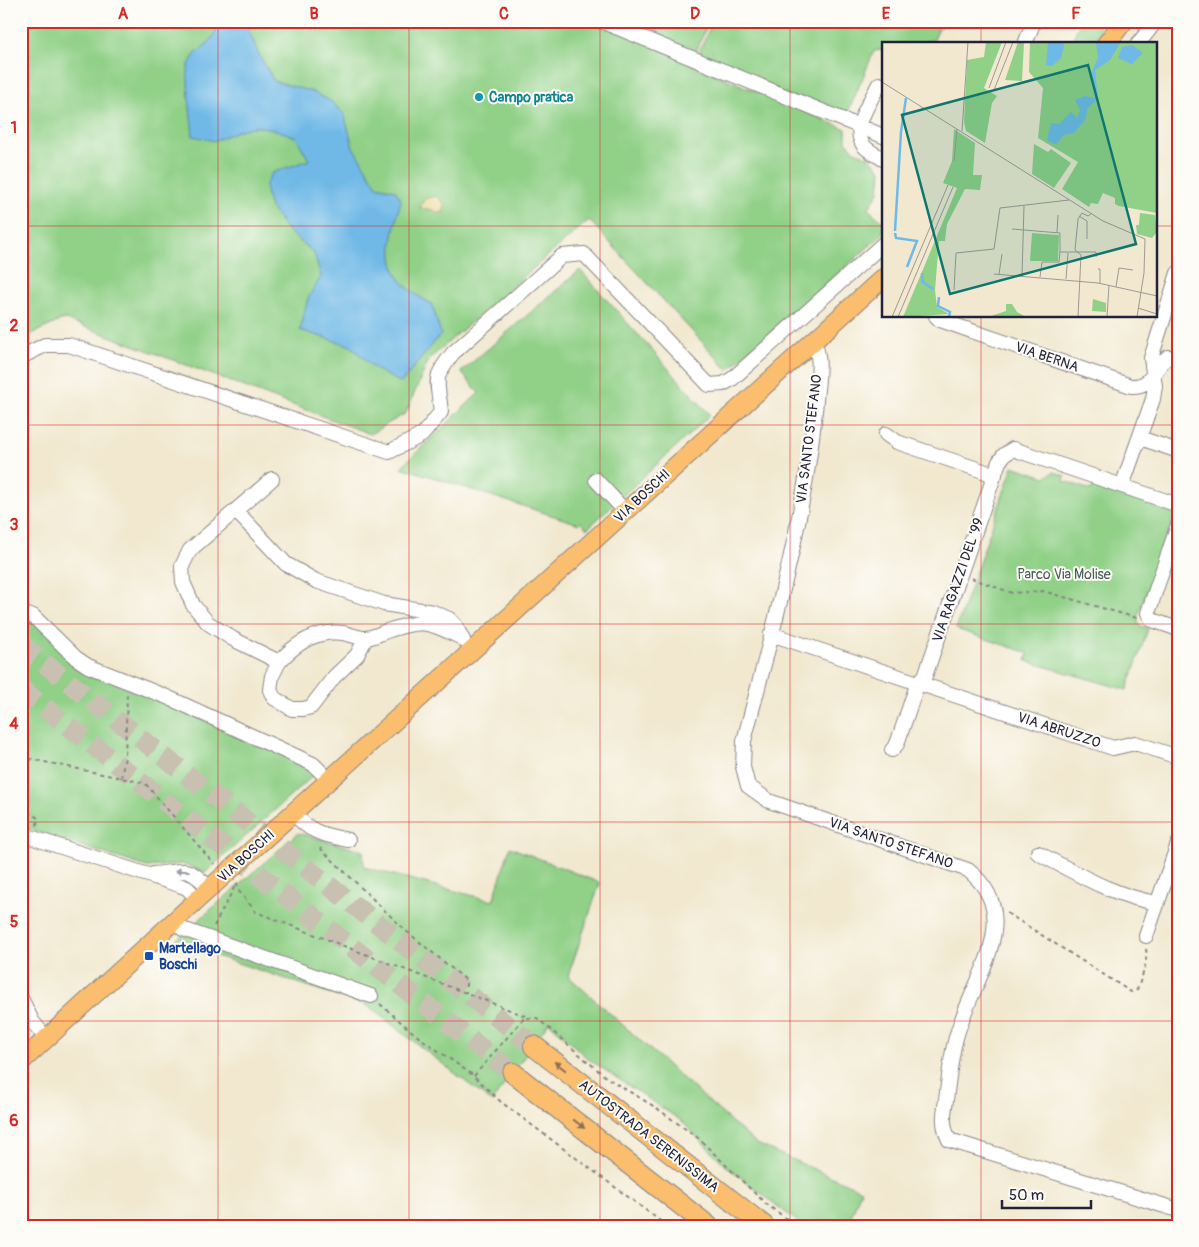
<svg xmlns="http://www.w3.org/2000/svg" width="1199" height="1247" font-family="Pangolin,sans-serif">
  <rect width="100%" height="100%" fill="#fdfcf7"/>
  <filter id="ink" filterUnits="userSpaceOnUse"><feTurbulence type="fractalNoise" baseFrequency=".02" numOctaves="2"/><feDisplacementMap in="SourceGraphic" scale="10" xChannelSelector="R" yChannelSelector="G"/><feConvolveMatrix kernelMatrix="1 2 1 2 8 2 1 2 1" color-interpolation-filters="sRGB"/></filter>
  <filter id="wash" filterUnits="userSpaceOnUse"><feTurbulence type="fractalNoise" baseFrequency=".0096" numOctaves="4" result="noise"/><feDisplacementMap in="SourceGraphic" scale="20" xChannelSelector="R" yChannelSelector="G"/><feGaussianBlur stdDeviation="1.12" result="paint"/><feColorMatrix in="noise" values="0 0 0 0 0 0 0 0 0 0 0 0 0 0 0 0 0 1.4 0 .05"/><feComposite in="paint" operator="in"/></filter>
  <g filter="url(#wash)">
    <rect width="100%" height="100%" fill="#f1e8cf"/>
    <path fill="#90d087" stroke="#597961" d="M21,21H709L691,64L846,129V141L855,151L869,157L881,170L879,192L868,209L883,222V234L728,370L589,220L429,359L406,413L370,434L64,319L21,339Z
      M713,21H942L934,40L925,41L924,44H883V50L874,51L846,117L695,61Z
      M1081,21H1108L1091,44H1070Z
      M580,270L710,415L587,529L581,522L579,524L401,467L479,393L461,372Z
      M1013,466L1045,477L1054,472L1065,476L1064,481L1091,490L1094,485L1171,510L1174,516L1137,618L1139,625L1148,629L1127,690L1026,661L1028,653L956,629Z
      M27,621L40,622L74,663L311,767L316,773L206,872L182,864L147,867L21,827V627Z
      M298,833L363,851L364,867L493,901L510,847L600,883L568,976L755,1143L861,1190L849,1222L860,1226H803L726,1166L680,1120L587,1058L549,1022L492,1102L368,1006L174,942Z"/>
    <path fill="#eeda9e" stroke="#887e6c" d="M437,196L444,204V212L436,213L434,210L420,208L424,199Z"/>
    <path fill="#6fb9e7" stroke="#486e91" d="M216,21H245L258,53L274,81L313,92L332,102L344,114L353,147L377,186L395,190L401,200C389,249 380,277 432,304L441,334L401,383L375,369L351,346L300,330L308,298L321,277L314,253L288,231L269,205L265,186L272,173L309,160L296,137C259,123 251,123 215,141L193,136C192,121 185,76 189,65C198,43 218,46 216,21Z"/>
  </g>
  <g filter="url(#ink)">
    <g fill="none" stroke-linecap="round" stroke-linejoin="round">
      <path stroke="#c8c0b1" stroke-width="20" stroke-dasharray="20 10" stroke-linecap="butt" d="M21,645L534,1046
        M21,689L513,1073"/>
      <defs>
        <path id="minor" d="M601,21L883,136
          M1025,44L1034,21
          M1138,44L1156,21
          M883,86L879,84C871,101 850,128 864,146C868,151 877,155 883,159
          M1178,273L1151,358L1155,386L1153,399L1122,486L1178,505
          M936,316L940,320L1131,386C1153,387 1153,368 1168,357L1178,358
          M813,341C823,357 817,383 816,401C806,517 773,628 744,741L743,767L748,786L769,801L968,870C1024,915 977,973 960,1025C952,1047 950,1069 947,1092C945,1112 940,1120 949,1140L1178,1210
          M21,357L45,345H69L389,452L422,435L441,412C438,381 431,380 453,353L562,256L584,254L709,385L723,384L732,379L883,244
          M886,434L897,442L995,475
          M1140,438L1178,451
          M272,479L190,550L182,566L183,582L193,605L208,623L233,639L279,662C296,643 316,630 343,633C350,634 358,638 365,638C372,638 381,633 387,631C424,619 426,621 460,637
          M596,480L625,511
          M236,511L286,564L316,581L384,604L433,612L449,619L455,625L463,640
          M1178,525L1148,613L1152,620L1178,629
          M24,615L33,616L76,658L88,666L167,697L313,764L330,781
          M771,634L1113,748L1135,743L1178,757
          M279,662L272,676L270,690L274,698L292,709H303L311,707L334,677L357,655L366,638
          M892,750L897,744L918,682L925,676L999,462L1004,455L1013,449L1122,486
          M294,813C309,833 325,835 348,840
          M21,834L179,885L187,888L198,899
          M1038,853C1076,873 1113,896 1157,903
          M153,874C184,872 186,863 210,889
          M175,921L183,929L371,996
          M1146,936L1178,844
          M21,998L32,1021L47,1039"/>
        <path id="major" d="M1106,44L1124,21
          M21,1062L198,899L883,278"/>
        <path id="highway" d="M534,1046L764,1226
          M513,1073L708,1226"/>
      </defs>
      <use href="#minor" stroke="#8a8585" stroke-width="16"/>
      <use href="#major" stroke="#8a8585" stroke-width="20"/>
      <use href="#highway" stroke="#8a8585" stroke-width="22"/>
      <path stroke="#8a8585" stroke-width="2" stroke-dasharray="4 4" stroke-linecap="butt" d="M971,578L1012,593L1043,591L1137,618
        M21,757L145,783L214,864
        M121,778L125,757L127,694
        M21,807L38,818L37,826
        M320,848L405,930L466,980V993
        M237,883L238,890L256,912L528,1017
        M1007,913L1131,992L1137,990C1142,976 1148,963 1146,948
        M214,926L235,886
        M380,1004L416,1035L474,1076L501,1102L667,1226
        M474,1076L524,1018H537L607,1078L655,1107L698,1138L766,1204L797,1226"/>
      <use href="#minor" stroke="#fff" stroke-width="14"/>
      <use href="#major" stroke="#fbbe6e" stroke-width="18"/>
      <use href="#highway" stroke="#fbbe6e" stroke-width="20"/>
    </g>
    <defs><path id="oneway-solid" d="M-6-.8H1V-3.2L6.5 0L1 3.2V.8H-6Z" transform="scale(1.25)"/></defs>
    <use fill="#9c9ca7" href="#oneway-solid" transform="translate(182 871) rotate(180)"/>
    <g fill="#8e7054">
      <use href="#oneway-solid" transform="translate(560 1066) rotate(-142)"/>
      <use href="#oneway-solid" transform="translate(579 1124) rotate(38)"/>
    </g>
  </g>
  <path fill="none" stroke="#d62828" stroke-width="1" stroke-opacity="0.55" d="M218,21V1226M409,21V1226M600,21V1226M790,21V1226M981,21V44M21,226H883M1155,226H1178M981,316V1226M21,425H1178M21,624H1178M21,822H1178M21,1021H1178"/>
  <circle fill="#0f9aa8" stroke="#fdfcf7" stroke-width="2" cx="479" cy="97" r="5"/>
  <rect fill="#1a4fb4" stroke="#fdfcf7" stroke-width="2" x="144" y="951" width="10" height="10" rx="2.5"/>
  <g text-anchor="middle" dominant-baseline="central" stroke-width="4" stroke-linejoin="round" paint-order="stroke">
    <g font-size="14" font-weight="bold" fill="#0d838f" stroke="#fdfcf7" text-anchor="start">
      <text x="489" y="97">Campo pratica</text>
    </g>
    <g font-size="14" fill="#22223b" stroke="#fdfcf7">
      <text transform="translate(1047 357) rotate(19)">VIA BERNA</text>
      <text transform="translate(809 439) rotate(-83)">VIA SANTO STEFANO</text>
      <text transform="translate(642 496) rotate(-43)">VIA BOSCHI</text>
      <text transform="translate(958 580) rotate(-71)">VIA RAGAZZI DEL '99</text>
      <text transform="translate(1059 730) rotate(18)">VIA ABRUZZO</text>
      <text transform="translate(891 843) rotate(19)">VIA SANTO STEFANO</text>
      <text transform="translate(246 856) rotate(-42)">VIA BOSCHI</text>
      <text transform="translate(649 1136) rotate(38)">AUTOSTRADA SERENISSIMA</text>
    </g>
    <g font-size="14" fill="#485f56" stroke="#fdfcf7">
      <text x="1064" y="574">Parco Via Molise</text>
    </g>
    <g font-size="14" font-weight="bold" fill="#164399" stroke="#fdfcf7" text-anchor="start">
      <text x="159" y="948">Martellago<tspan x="159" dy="16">Boschi</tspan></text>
    </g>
  </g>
  <g transform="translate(882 42)">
    <rect width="275" height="275" fill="#f1e8cf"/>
    <path d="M104,0H120L102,46L115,54L110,61L103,101L84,89L82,80L85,18L102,15ZM136,0H142L140,39L123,38ZM148,0H275V171L237,164L233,162V156L221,151L216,162L209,161L207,165L180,147L196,120L156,96L161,46L147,30ZM72,87L93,101L91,133H100L98,148L83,147L65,182L63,199H57L53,248L55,265L67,272L21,275L75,146L61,141L70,119ZM152,102L166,110L169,107L189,121L172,146L150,132ZM258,171L273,173L275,190L270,196L255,192L254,183H257ZM150,191L177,193L176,219H148ZM211,257L224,261V270L210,269ZM124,262H130L135,270L144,275H106L124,269Z" fill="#90d087"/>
    <path d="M166,0H181L182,4L179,16L170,24L164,23ZM214,0L238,1L228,18L213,28L216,56L205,67L204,77L192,91L182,93L174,102L168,100L165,98L169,81L177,82L189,70L195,76L198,68L193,58L203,54L213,56L209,32L216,16ZM250,3L261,11L250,22L236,16L240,5Z" fill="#6fb9e7"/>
    <path fill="none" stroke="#6fb9e7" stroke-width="2.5" d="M13,189L19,90L24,56M13,191L14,196L35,199L25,225M40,231L41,240L51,247M57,255L56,264L68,270L67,275"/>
    <path fill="none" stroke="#9e9994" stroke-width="1" d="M0,40L221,179L263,197M107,46L124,0M112,48L131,0M80,89L86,0M72,119L75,87M197,174L205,179V197M130,187L178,191V210M175,191L176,173M216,227H218V241M112,232L216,241L275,254M117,232L120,212M140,234L142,164M158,235L160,220H177L178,210H214V215M184,237L186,211M234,245L237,226L251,228M72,248L74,211L112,207L118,166L187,158M256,266L275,272M10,275L66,143M16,275L71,145M196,275L199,213L193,208L196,177L200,171L206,174L209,172M225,275L227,243M255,275L262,231L263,197"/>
    <path fill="#0f766e" fill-opacity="0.15" stroke="#0f766e" stroke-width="2.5" d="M206,23L254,202L68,252L20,73Z"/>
    <rect width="275" height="275" fill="none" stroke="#22223b" stroke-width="2.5"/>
  </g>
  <rect width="1199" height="1247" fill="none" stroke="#fdfcf7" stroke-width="55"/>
  <path d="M1002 1200v8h89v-8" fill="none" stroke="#22223b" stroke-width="2.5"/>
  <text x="1009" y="1200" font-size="15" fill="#22223b" stroke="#fdfcf7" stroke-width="4" paint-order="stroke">50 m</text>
  <rect x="28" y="28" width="1144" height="1192" fill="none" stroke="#d62828" stroke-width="2"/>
  <g font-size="16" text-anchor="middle" font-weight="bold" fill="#d62828">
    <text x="123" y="19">A</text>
    <text x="314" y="19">B</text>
    <text x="504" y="19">C</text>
    <text x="695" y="19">D</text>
    <text x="886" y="19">E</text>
    <text x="1076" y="19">F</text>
    <text x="14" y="133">1</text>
    <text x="14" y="331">2</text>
    <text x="14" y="530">3</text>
    <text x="14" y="729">4</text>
    <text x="14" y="927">5</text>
    <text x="14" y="1126">6</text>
  </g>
</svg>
